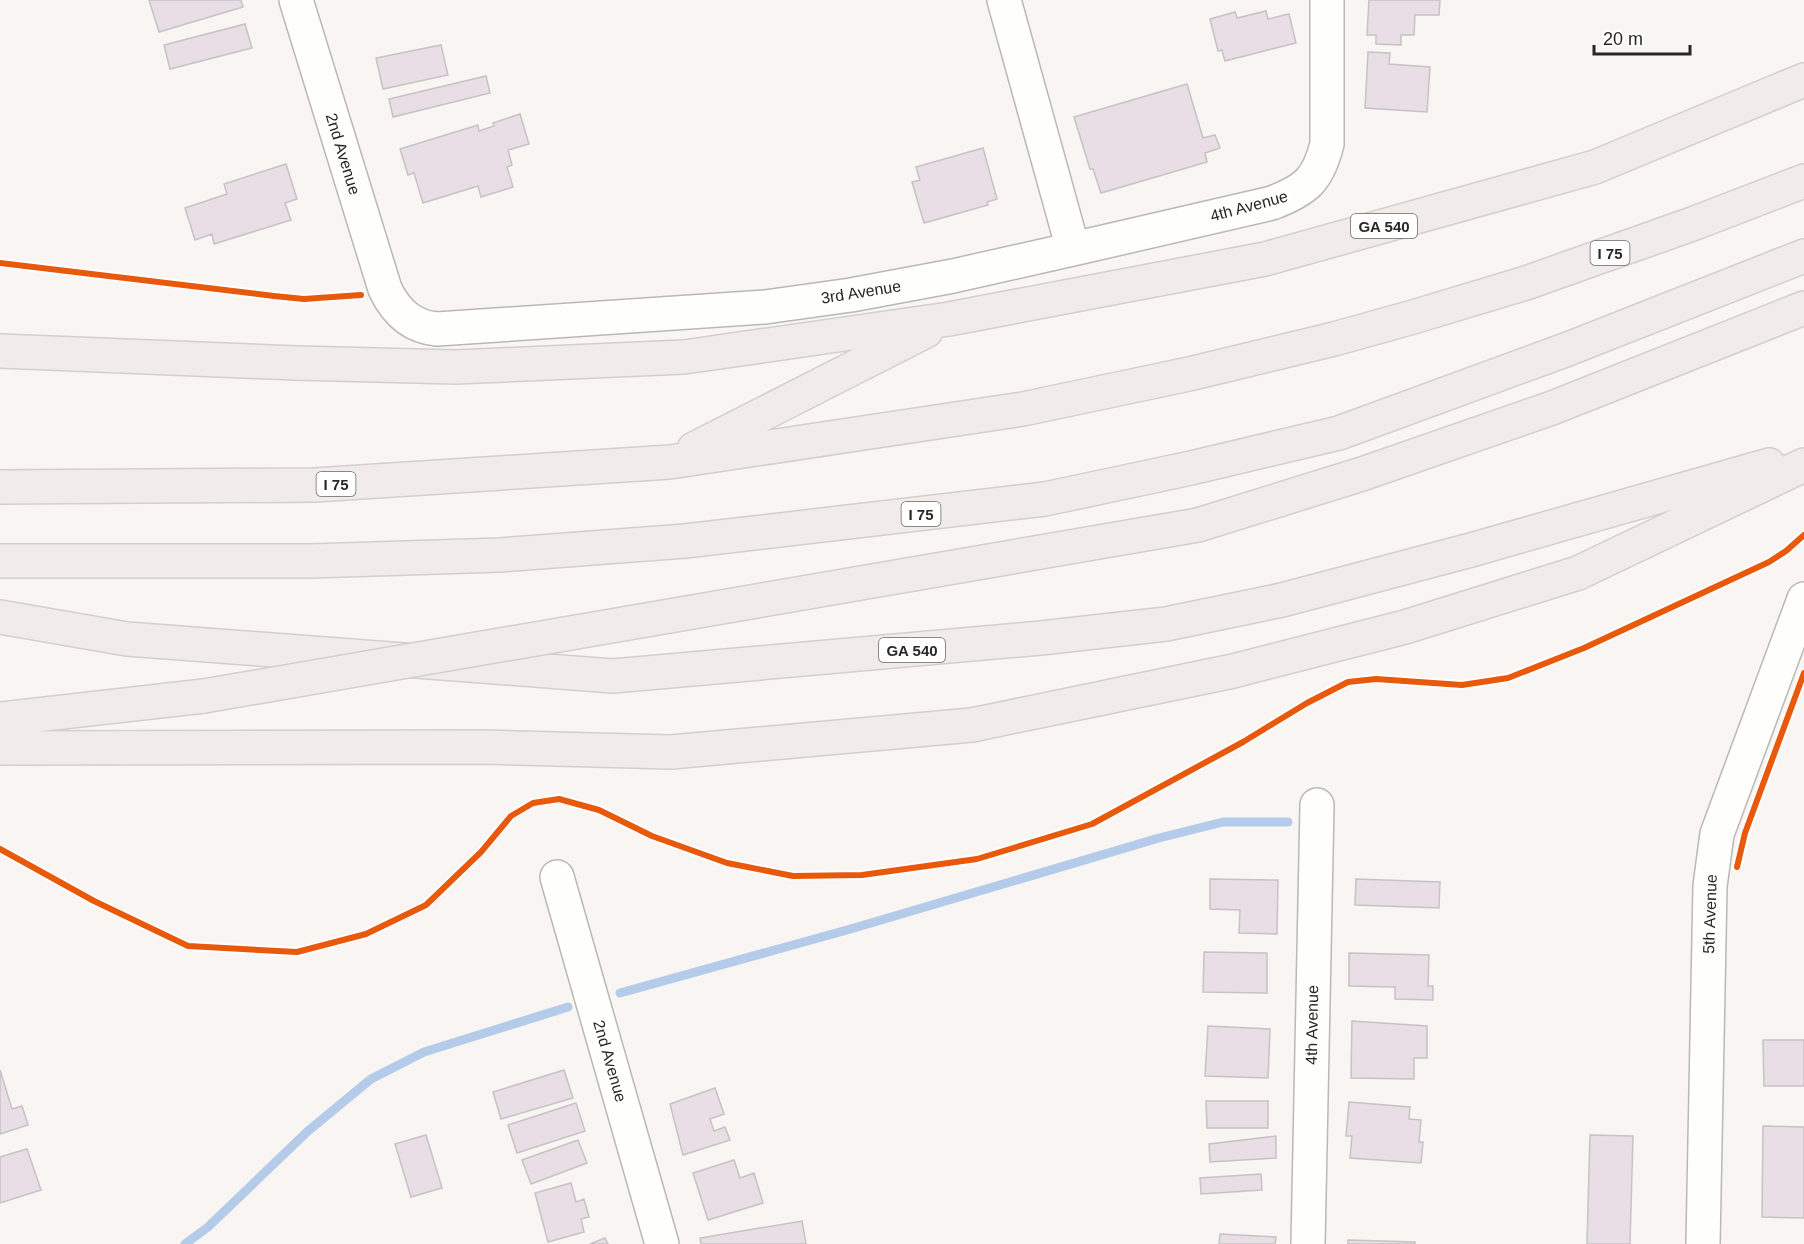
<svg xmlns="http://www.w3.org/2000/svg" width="1804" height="1244" font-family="Arial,sans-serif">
  <rect width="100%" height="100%" fill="#f8f5f3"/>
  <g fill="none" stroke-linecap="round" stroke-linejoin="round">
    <path stroke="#b5cbea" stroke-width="9" d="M620,993L854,928L1159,838L1223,822H1288
      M185,1244L208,1227L308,1131L371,1079L424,1052L568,1007"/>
  </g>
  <path fill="#e9dee5" stroke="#c5c3c3" stroke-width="1.5" d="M149,0H241L243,7L159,32Z
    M1369,0H1440L1439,15H1415L1414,35H1401V45L1376,44V35H1367Z
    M1266,11L1268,19L1289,14L1296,43L1225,61L1222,50L1218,51L1210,19L1235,12L1237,18Z
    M245,24L252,48L170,69L164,45Z
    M441,45L448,75L383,89L376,58Z
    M1368,52L1390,53L1389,64L1430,67L1427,112L1365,108Z
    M486,76L490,93L393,117L389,99Z
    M1187,84L1203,138L1215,135L1220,148L1205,153L1207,162L1101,193L1093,169H1090L1074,117Z
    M520,114L529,144L508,150L512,165L507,167L513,187L481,197L478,186L423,203L414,173L408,175L400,149L478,125L479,131L494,126L493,123Z
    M983,148L997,199L987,202L988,205L924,223L912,182L920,180L916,167Z
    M286,164L297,199L285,203L291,220L214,244L212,234L195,240L185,208L227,194L224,184Z
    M1210,879L1278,880L1277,934L1239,933L1240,910L1210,909Z
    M1356,879L1440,882L1439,908L1355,905Z
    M1204,952L1267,953V993L1203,992Z
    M1349,953L1429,955L1428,986H1433V1000L1395,999V987L1349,986Z
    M1352,1021L1427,1026V1058H1414V1079L1351,1078Z
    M1208,1026L1270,1029L1268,1078L1205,1076Z
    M1763,1040H1804V1086H1764Z
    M0,1070L12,1109L22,1106L28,1125L0,1134Z
    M564,1070L573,1098L501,1119L493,1092Z
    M715,1088L724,1114L710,1119L714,1131L725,1127L730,1140L683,1155L670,1104Z
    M1206,1101H1268V1128H1207Z
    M1349,1102L1410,1107L1409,1119L1421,1120L1419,1142H1423L1421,1163L1350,1158L1352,1136H1346Z
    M576,1103L585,1131L517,1153L508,1125Z
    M1763,1126L1804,1127V1218L1762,1217Z
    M426,1135L442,1188L411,1197L395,1144Z
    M1590,1135L1633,1136L1630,1244H1587Z
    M1276,1136V1158L1210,1162L1209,1144Z
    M578,1140L587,1163L531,1184L522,1160Z
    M27,1149L41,1190L0,1203V1157Z
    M734,1160L740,1178L754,1173L763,1203L708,1220L693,1173Z
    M1261,1174L1262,1190L1201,1194L1200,1178Z
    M571,1183L576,1202L584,1199L589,1217L581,1219L584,1232L548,1242L535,1193Z
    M802,1221L806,1244H701L700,1238Z
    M1220,1234L1276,1237L1275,1244H1219Z
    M605,1238L608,1244H590Z
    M1348,1240L1415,1242V1244H1348Z"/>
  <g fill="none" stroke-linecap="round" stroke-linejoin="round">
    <defs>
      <path id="minor" d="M296,0L385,289C396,312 412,327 437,329L765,307L851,295L953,276L1073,249L1004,0
        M1073,249L1272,203C1306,190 1318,180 1327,144V0
        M557,877L662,1244
        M1308,1244L1317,805
        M1703,1244L1710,886L1717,834L1804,599"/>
      <path id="motorway" d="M0,351L296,363L456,367L684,357L949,319L1265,259L1595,167L1804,80
        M694,449L926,331
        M0,487L315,485L670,462L1023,409L1189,374L1334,339L1413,317L1526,283L1695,223L1804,181
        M1198,525L1362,474L1552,408L1804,308
        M0,561H311L500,555L685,541L1045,499L1191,468L1339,433L1568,349L1804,256
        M0,617L127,639L613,676L1041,638L1166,624L1282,600L1471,550L1769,465
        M0,719L204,696
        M0,748L484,747L671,752L972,725L1233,671L1405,627L1578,573L1804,465"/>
    </defs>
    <use href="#minor" stroke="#bab8b6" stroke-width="36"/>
    <use href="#motorway" stroke="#d2d0cf" stroke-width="36"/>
    <use href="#minor" stroke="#fefefd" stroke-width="33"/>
    <use href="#motorway" stroke="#f1ebe9" stroke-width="33"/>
    <defs>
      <path id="motorway-bridge" d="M204,696C535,636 867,582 1198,525"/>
    </defs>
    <use href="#motorway-bridge" stroke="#d2d0cf" stroke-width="36" stroke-linecap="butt"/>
    <use href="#motorway-bridge" stroke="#f1ebe9" stroke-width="33"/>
    <defs>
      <path id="cycleway" d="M0,263L274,296L304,299L361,295
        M0,849L94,901L188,946L297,952L366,934L426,905L481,852L511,816L533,803L559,799L599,810L652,836L727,863L793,876L862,875L977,859L1092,824L1243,742L1307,703L1348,682L1376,679L1462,685L1508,678L1584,648L1769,562L1786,551L1804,535
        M1737,867L1745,833L1804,673"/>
    </defs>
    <use href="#cycleway" stroke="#fff" stroke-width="10"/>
    <use href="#cycleway" stroke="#e8590c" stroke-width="6"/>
  </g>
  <g text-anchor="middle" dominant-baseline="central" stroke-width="6" stroke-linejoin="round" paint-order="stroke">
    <g fill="#fff" stroke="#696766" stroke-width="1.5">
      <rect x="1351" y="214" width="66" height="24" rx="4.5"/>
      <rect x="1590.5" y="241" width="39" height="24" rx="4.5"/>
      <rect x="316.5" y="472" width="39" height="24" rx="4.5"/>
      <rect x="901.5" y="502" width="39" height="24" rx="4.5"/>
      <rect x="879" y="638" width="66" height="24" rx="4.5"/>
    </g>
    <g font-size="15" font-weight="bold" fill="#292624">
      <text x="1384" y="226">GA 540</text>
      <text x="1610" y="253">I 75</text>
      <text x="336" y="484">I 75</text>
      <text x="921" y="514">I 75</text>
      <text x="912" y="650">GA 540</text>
    </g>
    <g font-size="16" fill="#292624" stroke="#fff">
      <text transform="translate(343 154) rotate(73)">2nd Avenue</text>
      <text transform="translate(1249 206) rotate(-15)">4th Avenue</text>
      <text transform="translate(861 292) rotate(-9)">3rd Avenue</text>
      <text transform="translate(1710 914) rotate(-88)">5th Avenue</text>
      <text transform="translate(1312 1025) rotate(-89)">4th Avenue</text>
      <text transform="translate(610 1061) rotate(74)">2nd Avenue</text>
    </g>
  </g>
  <path d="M1594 45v9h96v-9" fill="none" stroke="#292624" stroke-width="3"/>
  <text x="1603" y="45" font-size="18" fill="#292624" stroke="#ffffff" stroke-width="4.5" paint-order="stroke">20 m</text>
</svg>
